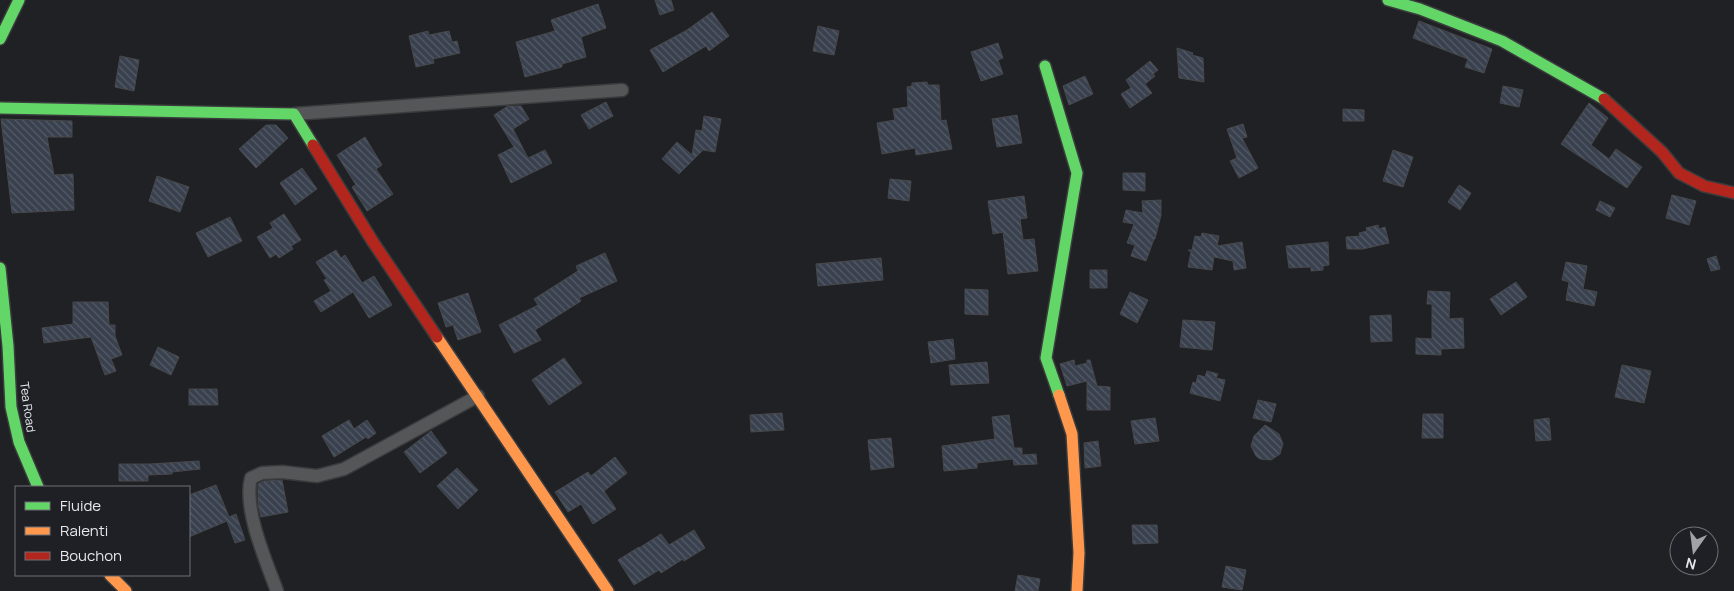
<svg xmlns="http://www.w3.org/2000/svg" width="1734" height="591" font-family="Manrope,sans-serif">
  <defs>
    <pattern id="building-back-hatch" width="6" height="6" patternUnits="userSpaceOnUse" patternTransform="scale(1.25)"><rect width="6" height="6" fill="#39404e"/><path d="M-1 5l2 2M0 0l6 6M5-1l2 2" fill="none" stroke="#565c68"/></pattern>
  </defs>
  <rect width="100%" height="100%" fill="#202124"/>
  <path fill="url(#building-back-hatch)" stroke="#47484a" d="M655,0H671L674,10L660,15Z
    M598,4L606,28L581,37L586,57L562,64V67L525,77L516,42L555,31L551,20Z
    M712,12L729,36L709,51L706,46L663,72L650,50L687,30Z
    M1419,21L1492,49L1484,73L1465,67L1468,59L1413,38Z
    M818,26L839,31L834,55L813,51Z
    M428,31L429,35L449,31L452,42L457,41L460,53L433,59L434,63L416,67L409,36Z
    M998,43L1003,58L998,60L1003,74L981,81L971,52Z
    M1177,48L1193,53L1192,55L1203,58L1204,82L1179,78Z
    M120,56L139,60L134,91L115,87Z
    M1150,61L1158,70L1153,74L1155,76L1145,84L1152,93L1130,108L1121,94L1131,88L1126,80Z
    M1085,76L1093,94L1069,105L1063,86Z
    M927,82L928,85H939L941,121L946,120L952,149L916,155L915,148L882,154L877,123L895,120L893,109L908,107L907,87L912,86V83Z
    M1503,86L1523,90L1519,107L1500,103Z
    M606,102L613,116L589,129L581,115Z
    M1589,103L1608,118L1591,145L1609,159L1616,149L1642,167L1627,188L1561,144Z
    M508,106H521L529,119L513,129L528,158L545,150L552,163L511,183L498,155L514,147L494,115Z
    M1343,109L1364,110V121H1343Z
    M1017,115L1022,143L997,147L992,119Z
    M704,116L721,119L715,152L703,150L679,174L662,159L677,142L692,155L696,130L702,131Z
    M1,119L72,121V137H47L54,175L73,174L74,210L12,213Z
    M1243,124L1247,137L1242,138L1258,168L1239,178L1230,161L1237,158L1227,129Z
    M266,125H276L288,138L256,168L239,149Z
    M365,137L382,165L376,169L393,194L367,211L352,187L356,185L337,155Z
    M1393,150L1413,157L1403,187L1383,181Z
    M302,168L317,189L295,205L280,183Z
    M1123,173H1145V191L1123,190Z
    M157,176L189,187L180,212L149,201Z
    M890,179L911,181L909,201L888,198Z
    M1459,185L1471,193L1460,210L1448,202Z
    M1672,195L1696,201L1689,225L1666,218Z
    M1024,196L1027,218L1020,219L1023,240L1034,239L1038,271L1008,274L1003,232L993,234L988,201Z
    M1161,200V215L1155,239H1154L1146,261L1131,256L1135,245L1127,243L1134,224L1123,222L1126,210L1143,213L1142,201Z
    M1600,201L1615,208L1610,217L1596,210Z
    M284,214L301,240L291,246L293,249L279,258L276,254L270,258L257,237L273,228L270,223Z
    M230,217L242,241L208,257L196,233Z
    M1378,225L1379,229L1385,227L1389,243L1363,249H1347L1346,237L1360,236L1359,233L1367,231L1366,228Z
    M1202,233L1219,236L1217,246L1242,242L1246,268L1234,270L1233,261L1214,257L1212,270L1188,267L1191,252L1188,250H1192L1195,236L1201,237Z
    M1328,242L1329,265L1323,266V270L1311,271V267L1289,268L1286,246Z
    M336,250L341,258L345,255L362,283L374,276L392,305L369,318L353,292L321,312L314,301L331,291L324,280L327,279L316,262Z
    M605,253L617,281L579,298L581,301L535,330L541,340L514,353L499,325L538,305L534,299L578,271L576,266Z
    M1716,256L1720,269L1711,271L1707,259Z
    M881,258L883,280L818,286L816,264Z
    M1566,262L1587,266L1583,289L1597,292L1594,306L1566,300L1569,282L1562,280Z
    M1090,270H1107V288H1090Z
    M1516,282L1527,297L1501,315L1490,299Z
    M965,289L988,290V315L965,314Z
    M1428,291L1450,292L1449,319L1463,318L1464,348L1441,349V355L1416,354V338L1432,339V304H1427Z
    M1130,292L1148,300L1137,323L1120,314Z
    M468,293L481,332L458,340L453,325L446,327L438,303Z
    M73,302H108L109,325H115V336L122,355L111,359L116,371L105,375L91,337L44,343L42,328L73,324Z
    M1391,315L1392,341L1371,342L1370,316Z
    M1183,320L1215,322L1212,350L1180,347Z
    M953,339L955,359L931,363L928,342Z
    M158,347L179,357L171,375L150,365Z
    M564,358L582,383L549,405L532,380Z
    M1074,360L1075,366L1087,363V360H1090L1097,386L1110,387V410H1087V381L1067,386L1060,364Z
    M987,362L989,383L951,385L949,365Z
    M1622,365L1651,371L1644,403L1615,397Z
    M1207,371L1218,374L1216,378L1225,380L1220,401L1190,393L1193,382L1196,383L1198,375L1205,377Z
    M189,389H217L218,405H189Z
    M1258,400L1276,404L1271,422L1253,418Z
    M782,413L784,430L751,432L750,415Z
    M1423,414H1443V438H1422Z
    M1009,415L1014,448H1022V455L1036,454L1037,464L1014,465L1013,459L977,463V468L944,471L942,446L995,439L992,417Z
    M1155,418L1159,441L1135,444L1131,421Z
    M1549,418L1551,440L1536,441L1534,420Z
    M349,420L354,429L367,420L376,433L368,439L366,437L334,457L322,436Z
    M1265,425L1279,434L1283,444L1280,454L1271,460L1260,459L1256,456L1251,446L1254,436Z
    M431,431L447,453L420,473L404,452Z
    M891,438L894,467L871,470L868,440Z
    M1098,441L1101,466L1085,468L1084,443Z
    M615,457L627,473L604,491L616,509L593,524L581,504L568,512L555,492L588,472L591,476Z
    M199,461L200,469L172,472V474L148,475V481H119V464H150Z
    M457,468L478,490L458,509L437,486Z
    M282,480L288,512L261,517L258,504V484L264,481Z
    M216,485L229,517L236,514L245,540L235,543L227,521L189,537V495Z
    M1132,525H1157L1158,543L1133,544Z
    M694,530L705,548L684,561L683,559L661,573L659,570L634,585L618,560L639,547V548L661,534L669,545Z
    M1226,566L1246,570L1242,590L1222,587Z
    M1018,575L1040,579L1038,591H1015Z"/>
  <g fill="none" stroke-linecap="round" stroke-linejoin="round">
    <defs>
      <path id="street" d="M294,114L622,90
        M277,591C266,561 243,509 251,478L262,473L282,472L317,476L344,469L478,396"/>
      <path id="fast" d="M1388,0L1420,9L1502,41L1604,99
        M0,39L19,0
        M1045,66L1077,173L1046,358L1059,395
        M0,108L294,114L313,145
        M0,268L8,346L11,407L19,442L38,487"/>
      <path id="slow" d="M437,337L608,591
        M1059,395L1072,434L1079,553L1077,591
        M110,575L126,591"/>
      <path id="jam" d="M1604,99L1662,152L1679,173L1704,186L1734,193
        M313,145L373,242L437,337"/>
    </defs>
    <use href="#street" stroke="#3a3b3d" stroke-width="15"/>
    <use href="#fast" stroke="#3a3b3d" stroke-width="14"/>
    <use href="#slow" stroke="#3a3b3d" stroke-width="14"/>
    <use href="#jam" stroke="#3a3b3d" stroke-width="14"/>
    <use href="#street" stroke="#555658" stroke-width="12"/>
    <use href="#fast" stroke="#63d668" stroke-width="11"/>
    <use href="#slow" stroke="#ff974d" stroke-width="11"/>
    <use href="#jam" stroke="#b3261e" stroke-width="11"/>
  </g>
  <g text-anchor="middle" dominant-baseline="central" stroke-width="5" stroke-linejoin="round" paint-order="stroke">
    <g font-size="12" fill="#e6e8ec" stroke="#1e2026">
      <text transform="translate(28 407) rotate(82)">Tea Road</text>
    </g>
  </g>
  <rect x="15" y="486" width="175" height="90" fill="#1e2026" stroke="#6e7075"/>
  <rect x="25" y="502" width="25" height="8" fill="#63d668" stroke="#6e7075"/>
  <text x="60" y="511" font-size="15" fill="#e6e8ec">Fluide</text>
  <rect x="25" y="527" width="25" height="8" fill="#ff974d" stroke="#6e7075"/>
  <text x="60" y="536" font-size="15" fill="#e6e8ec">Ralenti</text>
  <rect x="25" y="552" width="25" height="8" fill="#b3261e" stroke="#6e7075"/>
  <text x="60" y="561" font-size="15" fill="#e6e8ec">Bouchon</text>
  <g transform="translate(1694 551) rotate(194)"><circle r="24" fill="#1e2026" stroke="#6e7075"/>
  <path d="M0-4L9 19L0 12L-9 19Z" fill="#a1a2a6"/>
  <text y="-8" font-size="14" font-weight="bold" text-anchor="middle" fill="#e6e8ec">N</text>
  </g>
</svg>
